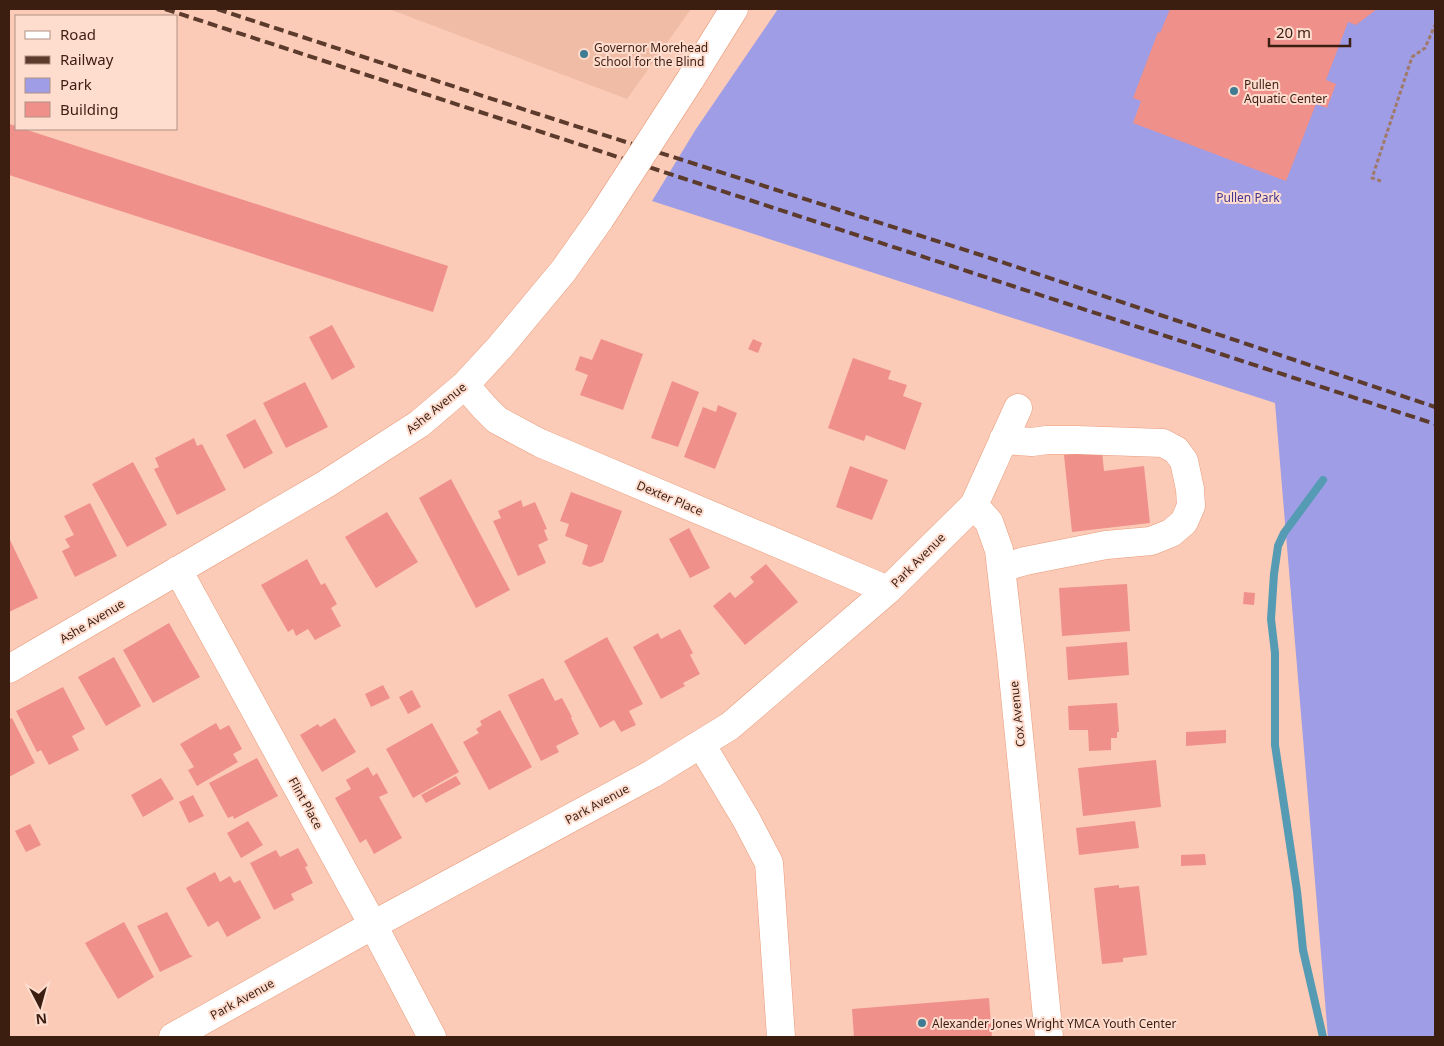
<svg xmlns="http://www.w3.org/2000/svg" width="1444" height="1046" font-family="'Noto Sans',sans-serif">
  <rect width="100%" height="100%" fill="#fccbb7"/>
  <path fill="#f0bca6" d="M389,9H691L627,99Z"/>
  <path fill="#9e9de5" d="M778,9H1435V1037H1328L1275,403L652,201L696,129Z"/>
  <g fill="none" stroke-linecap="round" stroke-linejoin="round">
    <path stroke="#549bb3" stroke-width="8" d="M1323,1037L1303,950L1297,891L1275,745V653L1271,619L1274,574L1278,546L1284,533L1323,480"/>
  </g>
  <path fill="#ef908a" d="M1170,9H1377L1356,25L1348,22L1326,80L1336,84L1327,108L1316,104L1286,181L1133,123L1141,101L1133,98L1158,32L1160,33Z
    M9,124L16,126V129H24L448,266L433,312L9,175Z
    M332,325L355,367L332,380L309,337Z
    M601,339L643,354L623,410L580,395L588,375L575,370L580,356L592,360Z
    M753,339L762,343L758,353L748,349Z
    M853,358L891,371L888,379L907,385L903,396L922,403L905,450L866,435L864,441L828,428Z
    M672,381L699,392L678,447L651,438Z
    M305,382L328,427L286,448L263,403Z
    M718,405L737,413L715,469L684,457L703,407L716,412Z
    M255,419L273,453L244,469L226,435Z
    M194,438L197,446L202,444L226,490L177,515L154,469L159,467L155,458Z
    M1102,451L1104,471L1144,466L1150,523L1072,532L1064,455Z
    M133,462L167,525L127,547L92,484Z
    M850,466L888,480L872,520L836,507Z
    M451,479L510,590L476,608L419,498Z
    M571,492L622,511L603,562L590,567L582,564L588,545L565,536L569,524L560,521Z
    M521,500L523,507L535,502L547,529L544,530L548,540L538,545L546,563L518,576L493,521L501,518L498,511Z
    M90,503L117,556L75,577L62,551L70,547L65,539L74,535L64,516Z
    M387,512L418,562L376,588L345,537Z
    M689,528L710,568L690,578L669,539Z
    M9,538L38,598L9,612Z
    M307,559L321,585L325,583L337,604L331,608L341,626L315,640L308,629L296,636L293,629L288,632L261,585Z
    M766,564L798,602L745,645L713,606L730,592L735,598L754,582L750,577Z
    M1127,584L1130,631L1062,636L1059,588Z
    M1244,592L1255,593L1254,605L1243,604Z
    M169,623L200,677L153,703L123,650Z
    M680,629L693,653L690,655L700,674L683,683L685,686L661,699L633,647L658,633L661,639Z
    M607,637L643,704L629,711L636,725L621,732L614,720L600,728L564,661Z
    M1127,642L1129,675L1068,680L1066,647Z
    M114,657L141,706L106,726L78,677Z
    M543,678L555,701L562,698L572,717L571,718L579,734L556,746L559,752L541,761L508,695Z
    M383,685L390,698L371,707L365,694Z
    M63,687L85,729L72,736L79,750L49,765L41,750L37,752L16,711Z
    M412,690L421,707L408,714L399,697Z
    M1117,703L1119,732H1117V738H1111V750L1089,751L1088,730H1069L1068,706Z
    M500,710L532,767L489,790L463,742L479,733L476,729L482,725L480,721Z
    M12,718L35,763L9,777V719Z
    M335,718L356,752L322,772L300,735L318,724L320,727Z
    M216,723L220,730L229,725L242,749L233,754L238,762L197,786L188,770L194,767L180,744Z
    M432,723L459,772L413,798L386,749Z
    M1226,730V743L1186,746V732Z
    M257,758L278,796L234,819L233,816L228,818L209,783Z
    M1156,760L1161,807L1083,816L1078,768Z
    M368,767L373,776L377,773L388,793L379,797L402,838L374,854L366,839L360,843L335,798L351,789L346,780Z
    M456,776L461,784L426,803L421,795Z
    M161,778L174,799L143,817L131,795Z
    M193,795L204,816L189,823L179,802Z
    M248,821L263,845L241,858L227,833Z
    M1135,821L1139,848L1079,855L1076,828Z
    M30,824L41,845L26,852L15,831Z
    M298,848L308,866L305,867L313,883L291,894L294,900L274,910L250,863L276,850L280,857Z
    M1205,854L1206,865L1181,866V855Z
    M215,872L220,882L230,876L234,883L240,880L261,918L227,937L218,921L208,927L186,888Z
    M1119,885V888L1139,886L1147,955L1123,958V962L1102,964L1094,888Z
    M167,912L190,955L193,956L160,972L137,926Z
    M124,922L154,977L118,999L85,943Z
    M989,998L992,1037H854L852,1009Z"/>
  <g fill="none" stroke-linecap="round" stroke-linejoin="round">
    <defs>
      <path id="minor" d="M690,80L734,9
        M465,385L484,407L497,420L540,443L888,590
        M1018,408L974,505L989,522L999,550L1011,655L1049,1037
        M1002,568L1025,561L1106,545L1151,541L1171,533L1184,522L1191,506L1190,489L1184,461L1176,450L1163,443L1077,440H1047L1032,442L1003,440
        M178,570L373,925L432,1037
        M9,669L326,484L419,424L465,385L500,347L564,270L600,219
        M701,744L746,819L769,863L781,1037
        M173,1037L373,925L652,774L730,726L888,590L974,505"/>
    </defs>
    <use href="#minor" stroke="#e89b7a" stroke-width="29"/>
    <path stroke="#a17968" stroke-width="3" stroke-dasharray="4 2.5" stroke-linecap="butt" d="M1381,181L1372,178L1412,57L1425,48L1435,25"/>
    <use href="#minor" stroke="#fff" stroke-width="28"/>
    <path stroke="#5c3b2d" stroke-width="4" stroke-dasharray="10 5" stroke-linecap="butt" d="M165,9L1435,424
      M217,9L538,114L984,256L1435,407"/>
    <defs>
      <path id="minor-bridge" d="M600,219L690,80"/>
    </defs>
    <use href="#minor-bridge" stroke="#e89b7a" stroke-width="29" stroke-linecap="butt"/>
    <use href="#minor-bridge" stroke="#fff" stroke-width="28"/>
  </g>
  <g fill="#3f7c93" stroke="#feddcf" stroke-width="2">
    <circle cx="584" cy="54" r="5"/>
    <circle cx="1234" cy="91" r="5"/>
    <circle cx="922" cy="1023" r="5"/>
  </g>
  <g text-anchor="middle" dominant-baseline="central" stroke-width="4" stroke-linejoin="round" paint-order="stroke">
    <g font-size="12" fill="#3c1e11" stroke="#feddcf" text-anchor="start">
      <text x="594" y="47">Governor Morehead<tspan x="594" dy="14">School for the Blind</tspan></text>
      <text x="1244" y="84">Pullen<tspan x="1244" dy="14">Aquatic Center</tspan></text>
      <text x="932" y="1023">Alexander Jones Wright YMCA Youth Center</text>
    </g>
    <g font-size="12" fill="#413490" stroke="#feddcf">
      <text x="1248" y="197">Pullen Park</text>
    </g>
    <g font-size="12" fill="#3c1e11" stroke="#feddcf">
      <text transform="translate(436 408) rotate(-39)">Ashe Avenue</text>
      <text transform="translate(670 498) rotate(23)">Dexter Place</text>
      <text transform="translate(918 560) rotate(-45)">Park Avenue</text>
      <text transform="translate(92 621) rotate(-31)">Ashe Avenue</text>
      <text transform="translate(1017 714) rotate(-96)">Cox Avenue</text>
      <text transform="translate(306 803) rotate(61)">Flint Place</text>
      <text transform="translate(597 804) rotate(-28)">Park Avenue</text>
      <text transform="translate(242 999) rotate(-29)">Park Avenue</text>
    </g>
  </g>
  <rect width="1444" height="1046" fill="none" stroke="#3c1e11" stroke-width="20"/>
  <rect x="15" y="15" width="162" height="115" fill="#feddcf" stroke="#b09183"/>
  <rect x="25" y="31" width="25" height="8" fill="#ffffff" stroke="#b09183"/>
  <text x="60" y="40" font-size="15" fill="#3c1e11">Road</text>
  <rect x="25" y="56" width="25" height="8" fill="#5c3b2d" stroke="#b09183"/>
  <text x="60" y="65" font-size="15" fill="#3c1e11">Railway</text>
  <rect x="25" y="78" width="25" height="15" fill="#9e9de5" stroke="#b09183"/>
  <text x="60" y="90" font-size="15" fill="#3c1e11">Park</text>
  <rect x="25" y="102" width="25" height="15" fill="#ef908a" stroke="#b09183"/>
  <text x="60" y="115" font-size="15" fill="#3c1e11">Building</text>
  <g transform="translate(40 1006) rotate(174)" stroke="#feddcf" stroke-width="4" paint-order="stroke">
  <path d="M0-4L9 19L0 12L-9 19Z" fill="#3c1e11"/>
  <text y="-8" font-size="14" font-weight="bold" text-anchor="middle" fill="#3c1e11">N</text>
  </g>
  <path d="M1269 38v8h81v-8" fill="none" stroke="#3c1e11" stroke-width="2.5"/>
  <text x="1276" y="38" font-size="15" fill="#3c1e11" stroke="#feddcf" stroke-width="4" paint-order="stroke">20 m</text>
</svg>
